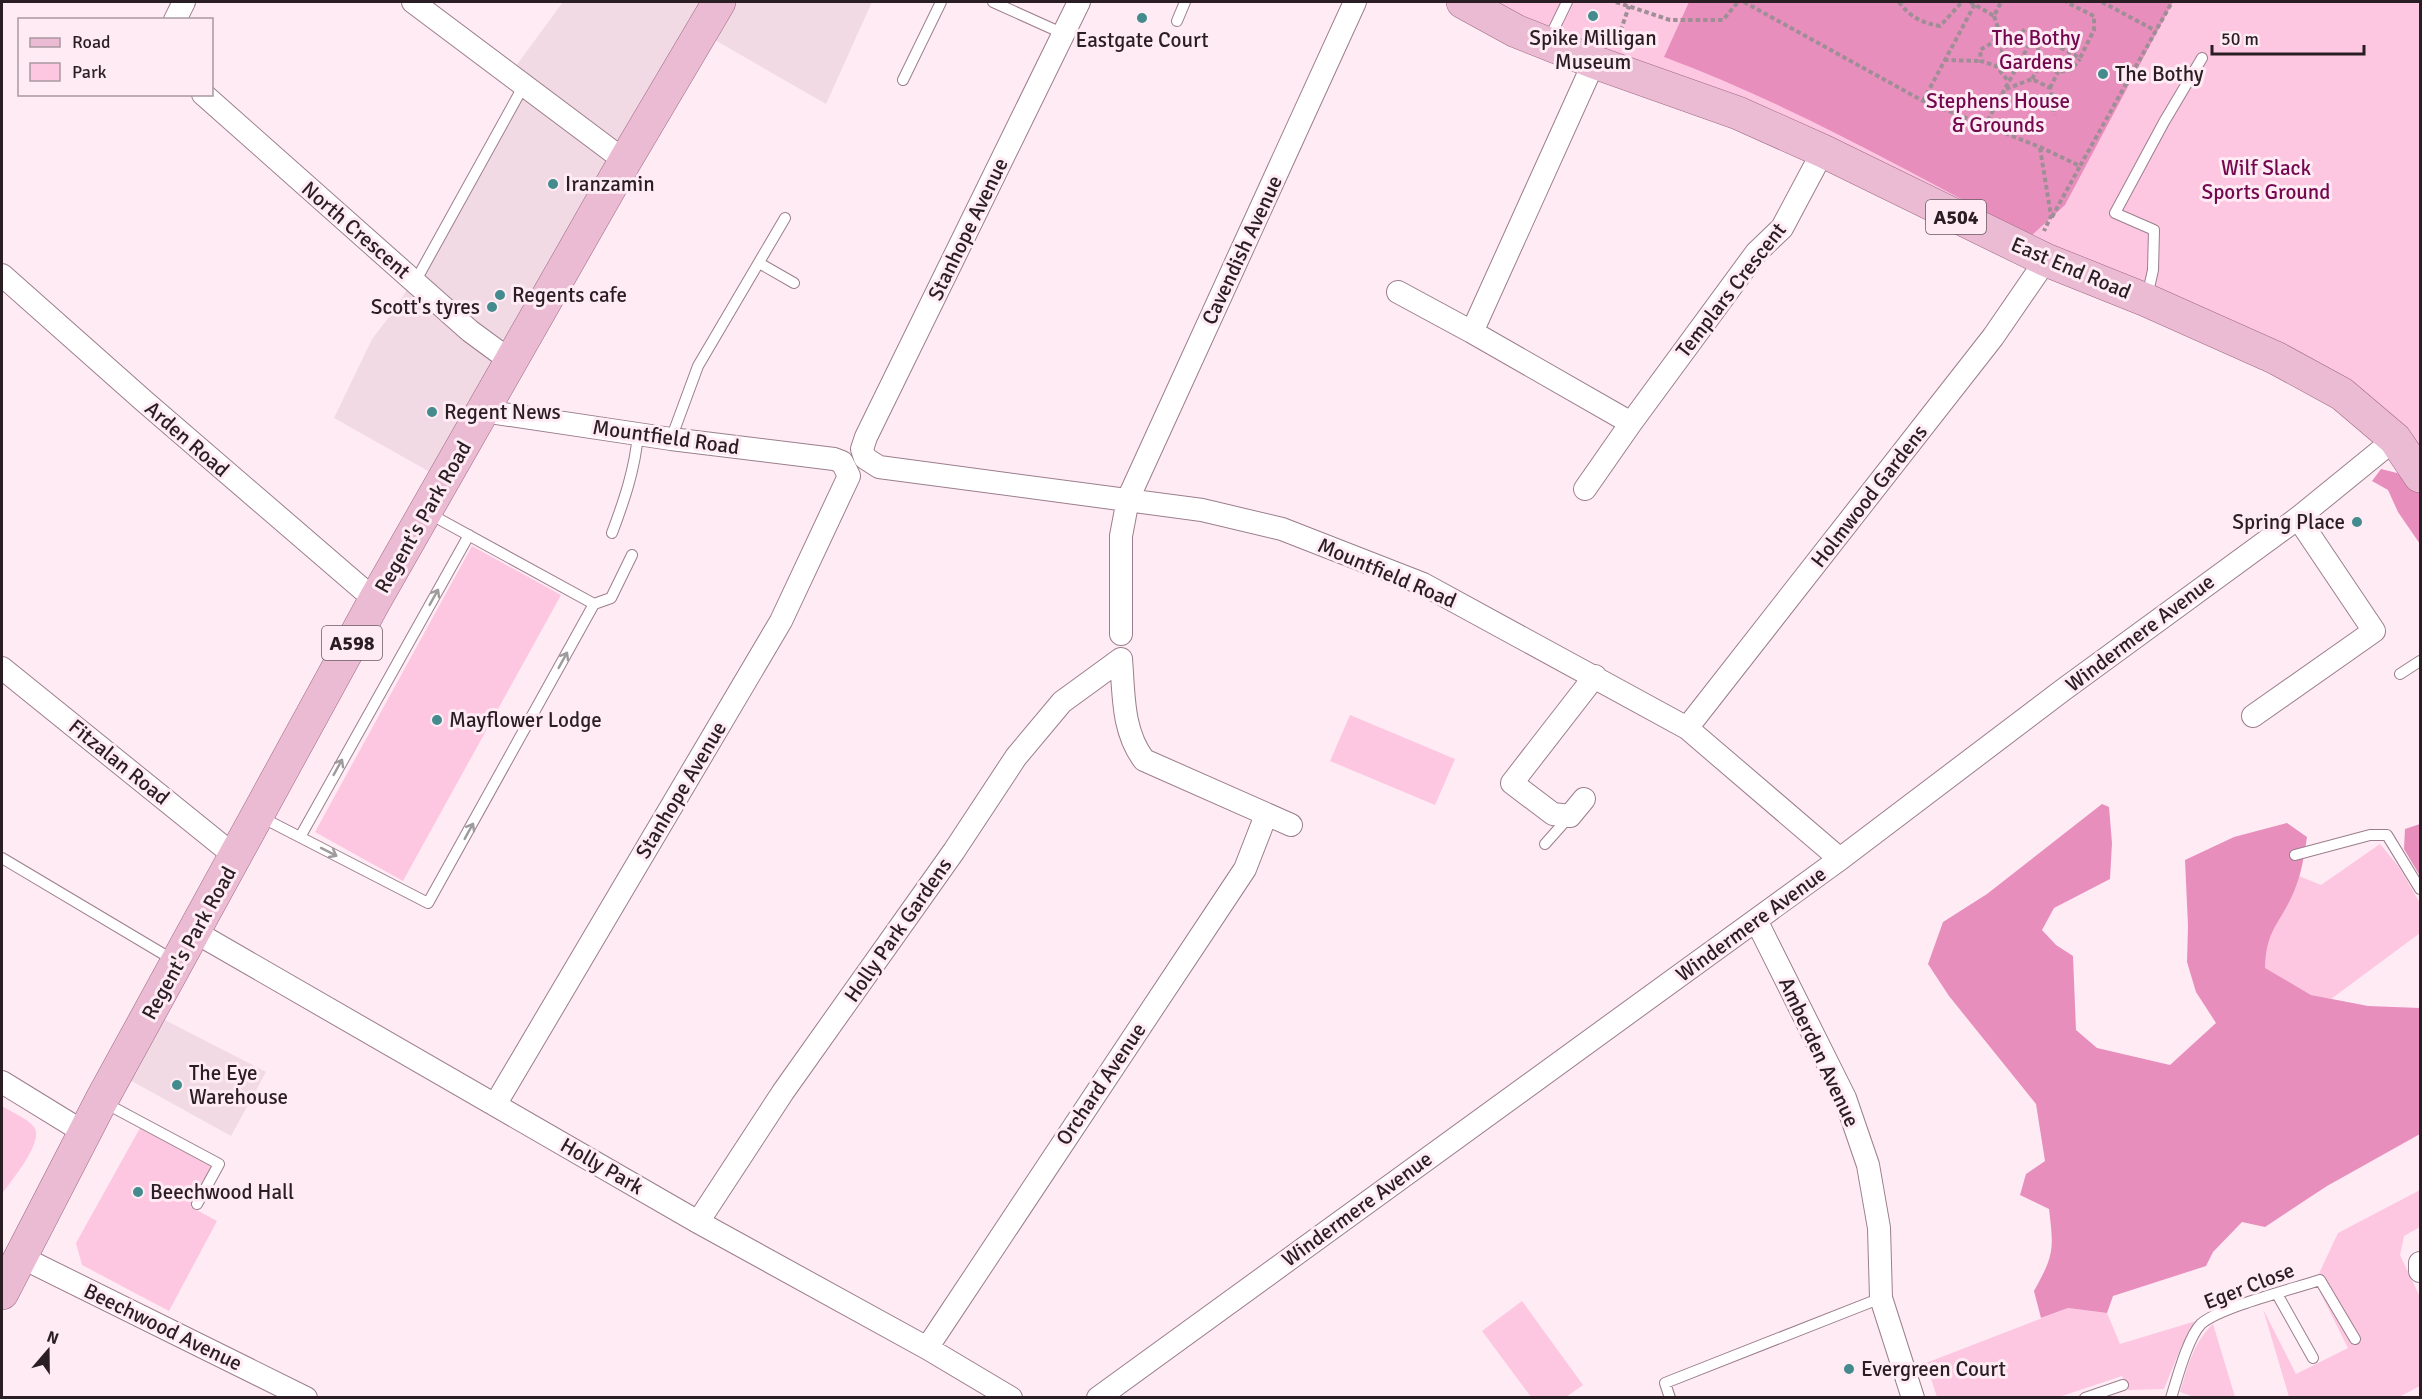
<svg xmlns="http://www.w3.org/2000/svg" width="2422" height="1399" font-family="Signika,sans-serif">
  <rect width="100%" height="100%" fill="#ffebf4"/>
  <path fill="#f2dae5" d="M563,2H872L826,104L701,32L444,480L334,418L372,339L396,308L413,279L506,109L517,85L507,78Z
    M159,1017L266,1072L231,1136L117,1073Z"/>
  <path fill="#fdc7e1" d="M1473,2H2420V474L2343,394Z
    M472,546L561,595L403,881L315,832Z
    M1350,715L1455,759L1435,805L1330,761Z
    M2380,844L2399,867L2420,903V933L2331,999L2311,995L2265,969C2265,961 2264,952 2266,945C2274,920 2290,900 2299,876L2321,885Z
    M2,1106C11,1112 27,1118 34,1127C45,1141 11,1181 2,1194Z
    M140,1128L213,1167L191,1207L217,1221L169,1311L82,1265L76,1243Z
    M2420,1190V1227L2404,1236L2400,1255L2420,1297V1386L2399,1397H2289L2263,1309L2296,1374L2348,1348L2315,1282L2338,1233Z
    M1522,1301L1583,1385L1566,1397H1531L1482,1331Z
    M2068,1308L2107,1313L2120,1344L2196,1321L2181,1347L2164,1389L2128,1390L2122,1376L2059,1397H1937L1926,1363Z
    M2213,1324L2235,1397H2194L2180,1392C2188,1366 2193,1343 2213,1324Z"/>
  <path fill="#e78ebd" d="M1689,2H2173L2065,205L2031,236C1911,173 1791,104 1664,57Z
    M2381,469L2397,473L2420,494V544L2398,512L2388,490L2372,481Z
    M2102,804L2109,807L2112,843L2110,879L2054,908L2042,930L2056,945L2073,956L2076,1030L2097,1048L2170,1065L2216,1023L2196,992L2187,962L2188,926L2185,860L2234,837L2287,823L2307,837C2304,857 2301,877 2292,896C2278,926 2266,931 2265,968L2311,995L2368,1006L2420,1008V1134L2327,1186L2265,1227L2242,1222L2213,1252L2206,1266L2113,1296L2107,1313L2068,1308L2041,1318L2034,1291C2054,1255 2054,1250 2049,1209L2020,1195L2026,1174L2045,1161L2036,1104L1949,996L1928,964L1943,922L1987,894Z
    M2420,824V876L2404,849L2405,829Z"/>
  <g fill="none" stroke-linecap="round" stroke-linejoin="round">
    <defs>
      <path id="lane" d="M993,2L1064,34
        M1177,21L1185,2
        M1549,39L1567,2
        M903,80L941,2
        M759,263L794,283
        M415,282L524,85
        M2147,297L2153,270L2154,230L2115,213L2164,122L2202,58
        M671,439L698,366L785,218
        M612,533C624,501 635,469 638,434
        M594,604L611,598L632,555
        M2400,674L2420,661
        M261,817L428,903L594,604L428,513
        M300,837L469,535
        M1545,844L1569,817
        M2295,855L2370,835H2387L2420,889
        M2,858L175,961
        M105,1103L219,1164L197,1204
        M2277,1294L2313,1358
        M1670,1398L1665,1383L1881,1298
        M2085,1398L2123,1385
        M2171,1398C2177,1379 2188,1337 2201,1324C2220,1307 2293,1289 2320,1280L2355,1339"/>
      <path id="street" d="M413,2L625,161
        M1079,2L866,437L862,449L865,458L879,467L1202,510L1282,529L1423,584L1687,728L1840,859
        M175,20L184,2
        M203,94L470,331L512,362
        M2,275L144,401L375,600
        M1398,292L1472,332
        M483,411L671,439L834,459L842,462L849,476L781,621L495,1105
        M1631,423L1756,253L1782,228L1823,151
        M1585,489L1631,423L1472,332L1594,62
        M1121,634V536L1128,499L1355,2
        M1121,659C1124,695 1122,731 1144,760L1291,825
        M2,668L236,857
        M2253,716L2374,631L2298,518
        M1687,728L1993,337L2046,260
        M1584,799L1570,816L1553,814L1512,783L1595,676
        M1756,920L1845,1098L1868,1165L1879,1228L1881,1298L1913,1398
        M195,932L698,1222L927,1348L1011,1398
        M2,1082L85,1133
        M698,1222L783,1092L954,851L1016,757L1062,702L1121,659
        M21,1257L306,1398
        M2420,1263V1271
        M927,1348L1245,869L1266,815
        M1098,1398L1840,859L2063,690L2298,518L2395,439"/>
      <path id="primary" d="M1463,2L1516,31L1594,62L1738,113L1823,151L2046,260L2146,300L2276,358L2342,394L2395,439L2420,476
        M2,1293L101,1101L375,600L625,161L719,2"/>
    </defs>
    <use href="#lane" stroke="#9b7e8c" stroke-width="12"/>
    <use href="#street" stroke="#9b7e8c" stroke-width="24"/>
    <use href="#primary" stroke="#9e6783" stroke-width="34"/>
    <path stroke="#9f8e96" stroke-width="4" stroke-dasharray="4.5 3" stroke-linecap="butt" d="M1616,2L1670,20H1723L1738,2
      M1744,2L1923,101L2040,147L2080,166L2172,2
      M1899,2C1910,17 1922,23 1940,26L1962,2
      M1970,2L1994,16L2001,2
      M2102,2L2156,31
      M1994,16L1999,31L2009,33L2015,40L2025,29L2035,34L2041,63L2058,72L2071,70L2080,59
      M1999,31L1992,43L1980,50L1981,61L1996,66L2009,82
      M1616,45L1629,6
      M1944,60L1981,61
      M1996,66L2001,63L2002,50L2015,40
      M2032,79L2041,63
      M2050,88L2058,72
      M2006,89L2032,79L2050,88L2055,115
      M1923,101L1976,2
      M1984,127L2035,34L2080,58L2094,30V16L2066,2
      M2040,148L2051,216L2044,231
      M2052,217L2080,166"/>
    <use href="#lane" stroke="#fff" stroke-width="10"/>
    <use href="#street" stroke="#fff" stroke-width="22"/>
    <use href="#primary" stroke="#eabbd3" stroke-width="33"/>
  </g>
  <defs><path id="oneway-shaft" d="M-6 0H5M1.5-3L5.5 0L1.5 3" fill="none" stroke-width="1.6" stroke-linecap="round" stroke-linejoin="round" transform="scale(1.5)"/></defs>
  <g stroke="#9f9a9c">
    <use href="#oneway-shaft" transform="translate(434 597) rotate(-61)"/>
    <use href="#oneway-shaft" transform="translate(563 660) rotate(-61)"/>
    <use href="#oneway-shaft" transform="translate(338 767) rotate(-61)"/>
    <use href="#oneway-shaft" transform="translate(469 831) rotate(-61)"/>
    <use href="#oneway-shaft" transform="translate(329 852) rotate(27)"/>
  </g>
  <g fill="#438b8d" stroke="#ffebf4" stroke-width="2">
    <circle cx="1593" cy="16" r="6"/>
    <circle cx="1142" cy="18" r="6"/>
    <circle cx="2103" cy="74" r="6"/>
    <circle cx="553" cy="184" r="6"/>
    <circle cx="500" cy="295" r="6"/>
    <circle cx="492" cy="307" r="6"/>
    <circle cx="432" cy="412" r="6"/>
    <circle cx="2357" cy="522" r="6"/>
    <circle cx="437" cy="720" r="6"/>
    <circle cx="177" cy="1085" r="6"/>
    <circle cx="138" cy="1192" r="6"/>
    <circle cx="1849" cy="1369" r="6"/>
  </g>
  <g text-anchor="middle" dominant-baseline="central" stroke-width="6" stroke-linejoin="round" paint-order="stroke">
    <g fill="#ffebf4" stroke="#6a5c62" stroke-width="1.5">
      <rect x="1926" y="200" width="60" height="34" rx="4.5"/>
      <rect x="322" y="626" width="60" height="34" rx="4.5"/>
    </g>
    <g font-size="20" font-weight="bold" fill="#2a1e24">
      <text x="1956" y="217">A504</text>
      <text x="352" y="643">A598</text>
    </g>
    <g font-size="21" fill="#2a1e24" stroke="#ffebf4" text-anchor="start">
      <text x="1593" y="38" text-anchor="middle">Spike Milligan<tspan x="1593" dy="24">Museum</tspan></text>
      <text x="1142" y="40" text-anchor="middle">Eastgate Court</text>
      <text x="2115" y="74">The Bothy</text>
      <text x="565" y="184">Iranzamin</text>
      <text x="512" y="295">Regents cafe</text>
      <text x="480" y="307" text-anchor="end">Scott's tyres</text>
      <text x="444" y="412">Regent News</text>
      <text x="2345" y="522" text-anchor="end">Spring Place</text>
      <text x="449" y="720">Mayflower Lodge</text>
      <text x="189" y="1073">The Eye<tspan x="189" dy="24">Warehouse</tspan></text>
      <text x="150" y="1192">Beechwood Hall</text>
      <text x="1861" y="1369">Evergreen Court</text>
    </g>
    <g font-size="21" fill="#74084f" stroke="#ffebf4">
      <text x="2036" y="38">The Bothy<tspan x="2036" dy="24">Gardens</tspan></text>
      <text x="1998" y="101">Stephens House<tspan x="1998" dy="24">&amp; Grounds</tspan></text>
      <text x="2266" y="168">Wilf Slack<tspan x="2266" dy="24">Sports Ground</tspan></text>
    </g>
    <g font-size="21" fill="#2a1e24" stroke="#ffebf4">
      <text transform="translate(968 229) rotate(-64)">Stanhope Avenue</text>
      <text transform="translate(356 230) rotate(41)">North Crescent</text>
      <text transform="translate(1242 250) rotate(-65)">Cavendish Avenue</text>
      <text transform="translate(2071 268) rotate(23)">East End Road</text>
      <text transform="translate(1731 290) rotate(-52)">Templars Crescent</text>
      <text transform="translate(666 437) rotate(8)">Mountfield Road</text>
      <text transform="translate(187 439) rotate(41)">Arden Road</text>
      <text transform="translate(1869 496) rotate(-52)">Holmwood Gardens</text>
      <text transform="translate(423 517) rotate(-60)">Regent's Park Road</text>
      <text transform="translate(1387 573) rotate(23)">Mountfield Road</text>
      <text transform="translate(2140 633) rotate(-37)">Windermere Avenue</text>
      <text transform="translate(119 762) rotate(39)">Fitzalan Road</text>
      <text transform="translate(681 790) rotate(-59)">Stanhope Avenue</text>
      <text transform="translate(1751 924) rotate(-36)">Windermere Avenue</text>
      <text transform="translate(898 930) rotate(-55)">Holly Park Gardens</text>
      <text transform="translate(189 943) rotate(-61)">Regent's Park Road</text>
      <text transform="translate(1819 1052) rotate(65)">Amberden Avenue</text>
      <text transform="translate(1101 1084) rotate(-56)">Orchard Avenue</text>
      <text transform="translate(602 1166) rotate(30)">Holly Park</text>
      <text transform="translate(1357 1209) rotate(-36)">Windermere Avenue</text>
      <text transform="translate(2249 1286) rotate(-21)">Eger Close</text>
      <text transform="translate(163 1327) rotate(26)">Beechwood Avenue</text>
    </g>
  </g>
  <rect width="2422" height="1399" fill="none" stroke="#2a1e24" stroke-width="6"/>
  <rect x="18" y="18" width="195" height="78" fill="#ffebf4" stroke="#aa99a1" stroke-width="1.5"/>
  <rect x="30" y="38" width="30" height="9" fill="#eabbd3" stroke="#aa99a1" stroke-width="1.5"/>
  <text x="72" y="48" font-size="18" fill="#2a1e24">Road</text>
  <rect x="30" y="63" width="30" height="18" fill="#fdc7e1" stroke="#aa99a1" stroke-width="1.5"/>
  <text x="72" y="78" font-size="18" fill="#2a1e24">Park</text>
  <g transform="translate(48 1351) rotate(20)" stroke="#ffebf4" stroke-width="4.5" paint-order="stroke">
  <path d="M0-4.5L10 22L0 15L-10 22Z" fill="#2a1e24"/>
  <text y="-9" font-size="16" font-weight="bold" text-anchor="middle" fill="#2a1e24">N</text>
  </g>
  <path d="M2212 45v9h152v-9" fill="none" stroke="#2a1e24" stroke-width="3"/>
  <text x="2221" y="45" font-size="18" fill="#2a1e24" stroke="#ffebf4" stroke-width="4.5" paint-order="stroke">50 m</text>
</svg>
